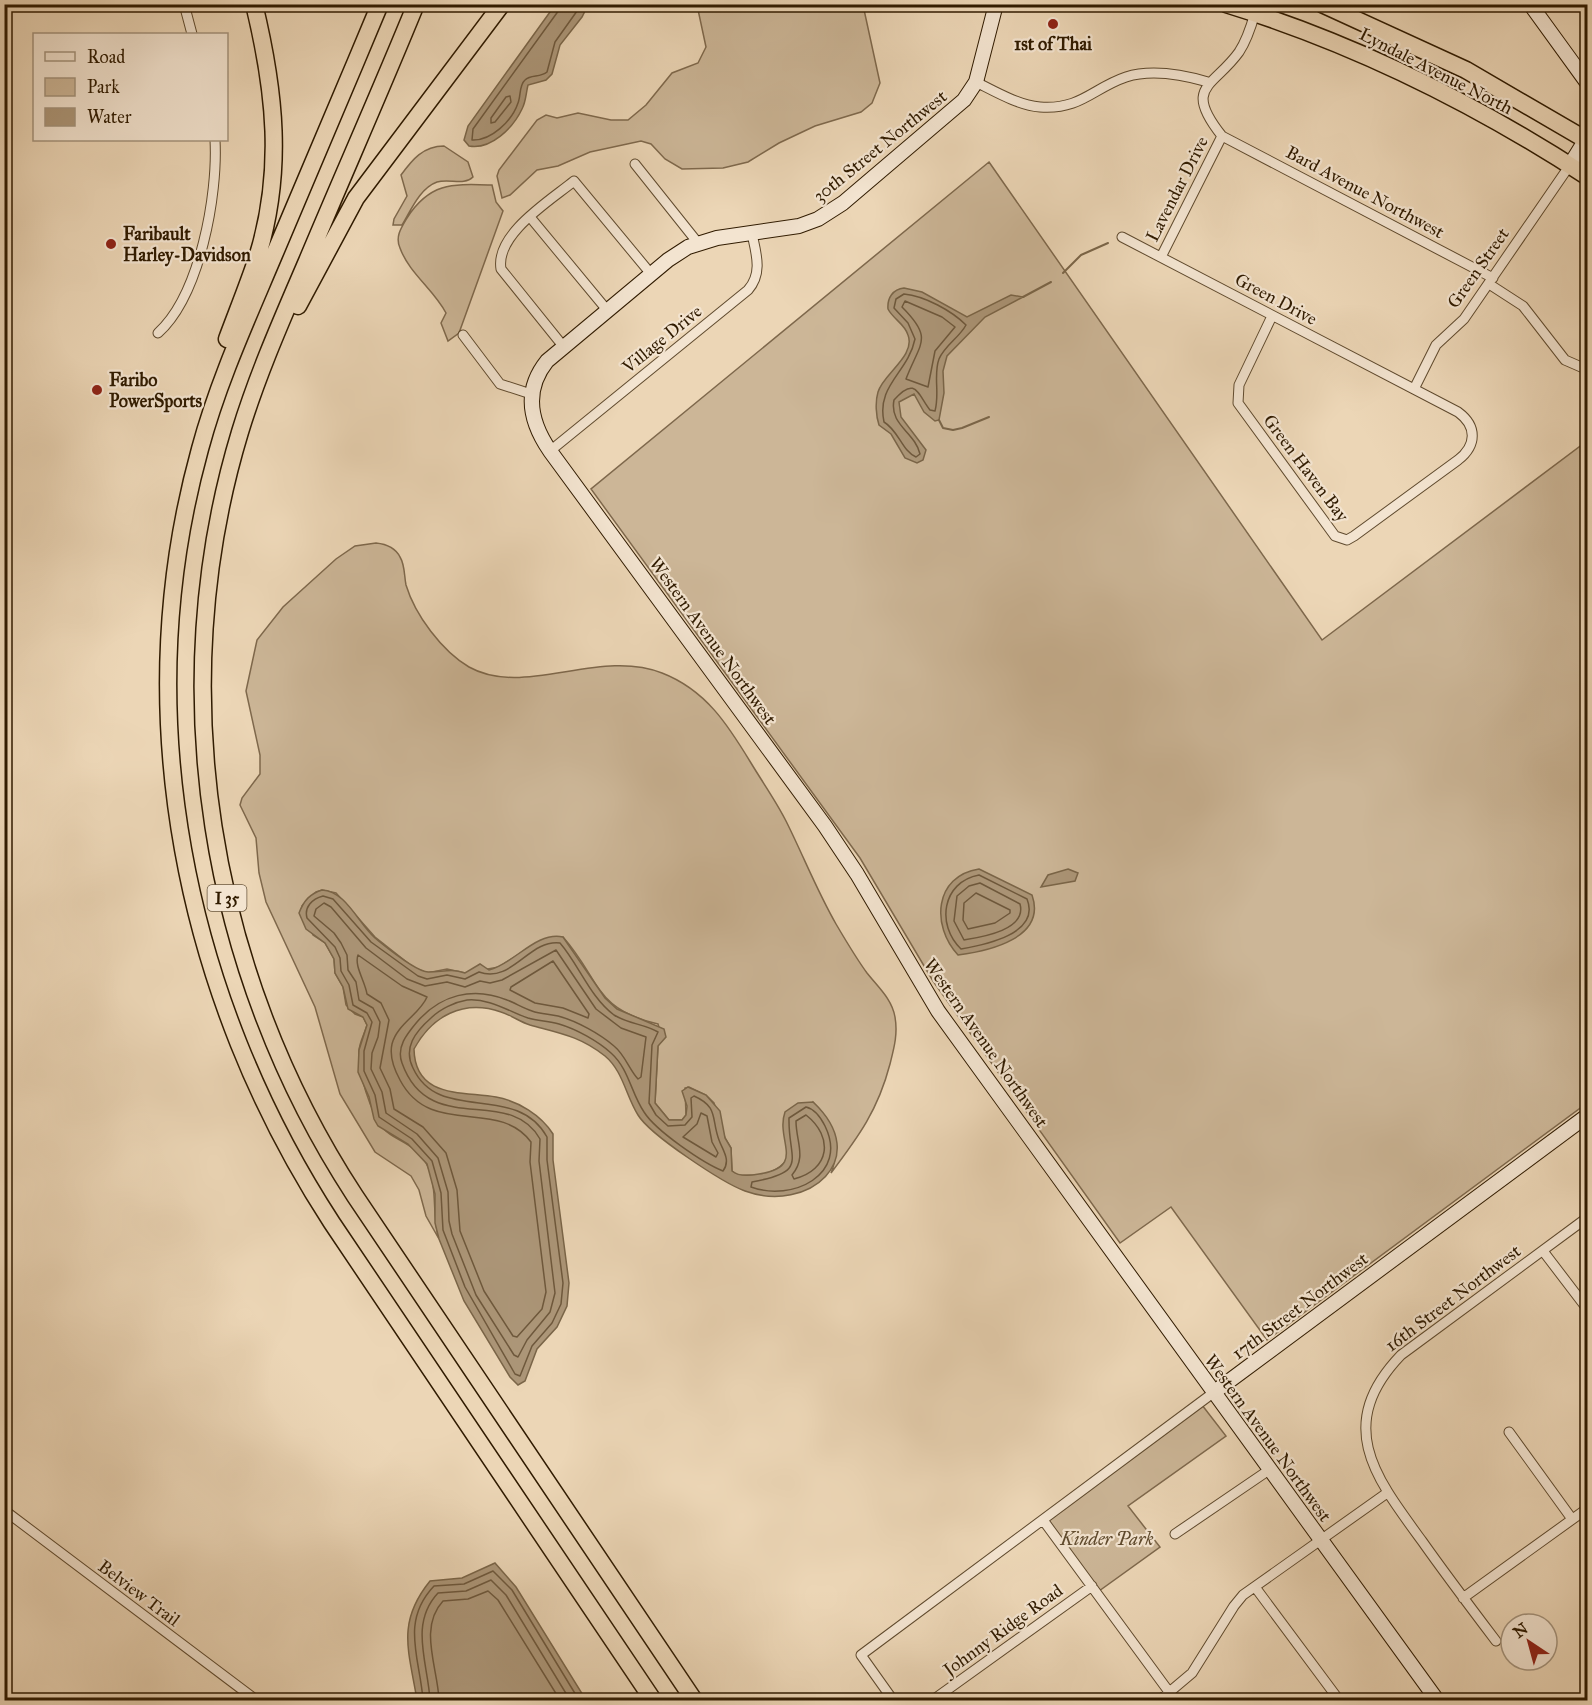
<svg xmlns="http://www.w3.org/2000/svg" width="1592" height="1705" font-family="'IM FELL Great Primer',serif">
  <rect width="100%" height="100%" fill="#ecd6b6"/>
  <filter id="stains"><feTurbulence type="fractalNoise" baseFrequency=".00333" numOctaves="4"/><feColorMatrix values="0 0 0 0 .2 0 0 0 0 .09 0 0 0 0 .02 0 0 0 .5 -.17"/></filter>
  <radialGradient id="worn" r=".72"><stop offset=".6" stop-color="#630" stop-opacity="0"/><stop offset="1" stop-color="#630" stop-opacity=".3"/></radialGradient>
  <path fill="#ccb697" stroke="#7e684c" stroke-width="1.5" d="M697,5H863L880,83L872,103L861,112L815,126L779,143L748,162L723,168L682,169L665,159L651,144L641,141L590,152L558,166L537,170L510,195L502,198L497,176L499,170L537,120L546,115L557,118L578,113L611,120H628L646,105L672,73L698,63L706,47Z
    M444,146L468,162L473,177C464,186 449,178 437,182C420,188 411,210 402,225H393L394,219L407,196L401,175C412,160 423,146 444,146Z
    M989,162L1322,640L1587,441V1103L1267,1340L1171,1207L1120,1243L933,981L860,858L591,489Z
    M492,185L496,202L503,211L459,333L448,341L441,323L446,313C434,290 409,273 400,248C395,237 401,228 407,218C430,182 453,184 492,185Z
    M376,543C386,544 395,547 400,557C405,565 404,575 406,585C415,615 442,651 469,667C524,698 599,648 662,673C706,690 728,725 751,763C763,783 776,801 786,821C803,855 817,891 836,924C846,941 856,958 867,973C878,987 892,999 895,1017C898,1034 894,1048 890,1064C878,1110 859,1136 831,1173C841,1150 831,1119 813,1102L785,1162C772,1176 755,1176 737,1175L732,1171L731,1148L725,1138L714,1103L706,1095L689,1087L685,1088L686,1115L682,1120H669L655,1103L658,1046L662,1039L658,1024C593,1009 601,980 563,937L533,945L499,967L465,973L447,969L427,973L413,967L375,937L336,893L322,890L316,892L302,906L313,935L325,943L334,959L335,973L343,987L346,1005L355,1014L363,1017L367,1025C365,1033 359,1043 359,1051C358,1073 370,1112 384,1129C393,1140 415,1143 426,1163C439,1187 431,1214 439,1239L426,1216L419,1190L411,1176L375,1152L340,1094L315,1007L266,902L259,873L256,838L240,805L242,798L260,774V755L246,691L257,640L283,607L336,559L355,546Z
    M1202,1405L1226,1436L1128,1506L1160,1547L1099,1591L1048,1521Z"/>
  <path fill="#ac9678" stroke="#7a6548" stroke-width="1.5" d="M555,5H588L582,17L560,45L552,74L546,80L528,85C526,93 526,102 522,109C513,128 491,150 469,146L464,140L468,126Z
    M904,288L922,292L967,317L1011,295L1023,297L985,317L947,356L943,371L944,393L939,420L935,421L924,412L914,394L899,402L901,417L926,450L923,460L917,463L905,458L891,434L879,425C876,416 875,402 878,392C883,374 916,356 908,335C905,324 893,319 888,309C887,298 893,289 904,288Z
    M979,869L1032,895C1047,938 989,951 958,955C931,926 934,876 979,869Z
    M1068,869L1078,873L1075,881L1041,887L1048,875Z
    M322,890C346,891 358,923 375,938C385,946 417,973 429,972C443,972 450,968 465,973L480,964L489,970C514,964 536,931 563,937L605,998L617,1009L664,1029L666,1037L658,1046L655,1103L669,1120H682L686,1115L687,1106L682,1091L688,1087L706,1095L720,1111L725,1138L731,1148L732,1171C739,1177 749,1176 759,1174C807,1167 775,1140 785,1112L798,1103L813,1102C874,1159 808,1214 745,1191C723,1183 650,1135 638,1115C626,1096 623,1071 605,1056C580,1036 559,1033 530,1025C520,1022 511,1015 501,1012C463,999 432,1016 414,1049C415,1099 463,1091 496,1097C518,1101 541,1115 553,1134V1160L569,1283L567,1306L557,1327L537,1349L525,1381L518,1385L510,1377L464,1301L439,1239L435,1223V1194L427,1164L408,1144L378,1126L374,1119L369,1097L358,1072L359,1050L367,1025L363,1017L348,1009L343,987L335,973L334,959L329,950L325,943L306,929L299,913C304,900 310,894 322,890Z
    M495,1563L516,1587L586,1700H417C409,1651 396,1623 430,1581L462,1578Z"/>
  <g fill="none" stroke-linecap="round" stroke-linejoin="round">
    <path stroke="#6e583c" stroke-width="1.5" d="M560,4L559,10L473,129L472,140C491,141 512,121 518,103C521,96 519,85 525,80C531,74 540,78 547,72L555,42L582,4
      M510,96L511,102L495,122L491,123V118L506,97Z
      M904,294C925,296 952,311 966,325C959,338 945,345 939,359C933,375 940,393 935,411L930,410C918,395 916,375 894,400C889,425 915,432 920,454L916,457C902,451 899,431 884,422C876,385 908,373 915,339L908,323L894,308L896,299Z
      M905,301L942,317L955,327L935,351L928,387L906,379C920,342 934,339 902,307Z
      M979,875L1027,899C1041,934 984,945 961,949C936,925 942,882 979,875Z
      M980,883L1020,904C1027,930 982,937 964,940L954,921L957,896L969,886Z
      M976,893L1010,910V913L995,923L968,929L963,920L964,903Z
      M323,896L333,899L371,942L418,976L427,979L447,975L465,979L479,972C512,984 529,939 560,943C579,965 590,997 614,1015C628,1024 645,1024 658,1032L652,1045L649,1103L656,1115L668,1126L685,1125L692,1117L691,1098L694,1096C719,1107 711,1119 719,1140C723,1151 731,1160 723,1171C703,1163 656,1131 644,1112C631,1093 629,1069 611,1053C598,1041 576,1029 559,1024C549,1021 538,1021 528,1018C508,1011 489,998 467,1000C455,1002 440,1009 431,1018C415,1032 403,1048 413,1068C439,1125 516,1081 547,1137V1160L563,1283L561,1304L552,1323L532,1346L520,1376L515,1374L465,1287L443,1230L441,1193L432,1161L412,1139L379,1117L375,1095L364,1071V1051L372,1022L367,1013L353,1005L349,985L341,971L340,958L335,947L307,918C304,907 312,899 323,896Z
      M324,903L331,907L366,948L407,979L425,986L447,982L465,987L480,981L490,983L502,980L556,950L596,1009L621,1028L646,1037L641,1077L638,1079C629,1069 625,1055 614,1046C600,1034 577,1021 558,1016C549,1014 540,1014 532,1011C523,1008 515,1003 507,1000C473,986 440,995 417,1022C407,1034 396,1047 402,1063C429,1139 509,1084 540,1139L539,1161L555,1293L550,1312L527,1340L518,1357L514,1355L476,1295L452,1234L449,1221L448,1192L438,1158L417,1134L386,1113L382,1092L371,1069L372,1053L378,1037L380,1022L373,1008L359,1000L356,982L348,970L347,955L341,943L334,933L314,916L316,909Z
      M358,955L402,986L427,997C420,1014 397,1024 392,1044C389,1057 394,1069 400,1080C431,1139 498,1097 531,1142L530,1162L546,1292L542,1309L517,1337L513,1336L484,1291L460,1231L457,1190L446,1153L423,1127L394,1109L390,1089L380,1068L389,1020L381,1003L367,994C365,981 354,966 358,955Z
      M553,961L589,1014L588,1018L563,1008L535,1003L510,990L511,987Z
      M806,1107C815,1109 821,1118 825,1126C849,1175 792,1202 751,1187L752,1182C810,1171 788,1161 789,1118Z
      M701,1113L707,1116L712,1142L718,1153L716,1157L683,1137L697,1124Z
      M806,1115C834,1137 830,1170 794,1179L792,1175C807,1157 796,1142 796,1121Z
      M423,1700C420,1658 400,1622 434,1586L464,1584L493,1571L512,1590L579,1700
      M430,1700C428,1663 409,1624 438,1593L466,1591L491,1580L506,1595L570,1700
      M439,1700C438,1668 418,1628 443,1601L468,1599L488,1591L498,1600L560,1700"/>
    <path stroke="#7a6548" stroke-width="2" d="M1063,273L1081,255L1108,243
      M1023,297L1051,282
      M939,420L943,428L953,430L962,428L989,417"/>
    <defs>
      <path id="street" d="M184,4L192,34
        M1255,13C1251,27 1247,40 1239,52C1214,87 1182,86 1222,136L1493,278
        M976,82C996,92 1018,105 1040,107C1081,110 1093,88 1126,77C1151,69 1184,75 1208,82
        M635,164L698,243
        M530,217L607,310
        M1122,237L1458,412C1477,426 1477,445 1458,460L1354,536L1347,540L1335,536L1238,403L1239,385L1272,316
        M1161,257L1222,136
        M1489,284L1523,306L1565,360L1588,370
        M158,333C200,295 218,195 215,140
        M463,335L500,384L531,394
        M563,346L501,269C495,234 551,200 574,181L651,274
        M1414,389L1436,345L1464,319L1570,165
        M550,451L748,290C763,273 756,253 752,234
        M1543,1251L1588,1310
        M1509,1432L1572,1519
        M4,1510L256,1700
        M1043,1520L1175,1700
        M1175,1534L1269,1470
        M1255,1587L1339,1700
        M1463,1598L1588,1508
        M1496,1641C1471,1608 1446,1575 1422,1541C1375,1477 1334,1425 1401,1355L1588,1217
        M893,1700L861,1655L1213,1393
        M933,1700L1092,1586
        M1160,1700L1192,1673L1234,1606L1243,1595L1387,1493"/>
      <path id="secondary" d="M996,4L976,82L964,100L843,203L818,219L799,226L717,238L688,247L668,260L547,361C523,391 530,422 550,451L825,826L857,874L938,1011L1437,1700
        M1530,4L1588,84
        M1570,165L1588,136
        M1213,1393L1588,1115"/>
      <path id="highway" d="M380,4C345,88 309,172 274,255C247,319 218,382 200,449C127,713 184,996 332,1223L653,1700
        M416,4C381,90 343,175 307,261C283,317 258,373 240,432C162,689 209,973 355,1196L694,1700
        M1226,4C1353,43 1476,104 1588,177
        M1322,4L1466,70L1588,141
        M298,306L356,198L502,4
        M227,339C237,312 248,285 257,258C284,171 275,91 254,4"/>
    </defs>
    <use href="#street" stroke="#5f4a2e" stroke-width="11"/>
    <use href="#secondary" stroke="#301b00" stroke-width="16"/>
    <use href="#highway" stroke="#301b00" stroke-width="19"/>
    <use href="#street" stroke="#f3e4d0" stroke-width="9"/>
    <use href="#secondary" stroke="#f3e4d0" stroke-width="14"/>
    <use href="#highway" stroke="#ecd6b6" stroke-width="16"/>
  </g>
  <g fill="#8f2418" stroke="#f3e4d0" stroke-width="2">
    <circle cx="1053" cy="24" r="6"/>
    <circle cx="111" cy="244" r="6"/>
    <circle cx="97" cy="390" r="6"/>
  </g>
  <g text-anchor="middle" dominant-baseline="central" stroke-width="4.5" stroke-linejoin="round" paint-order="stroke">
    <rect fill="#f3e4d0" stroke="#6a573e" stroke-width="1.5" x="207.5" y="885" width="39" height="26" rx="4.5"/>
    <g font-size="16" font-weight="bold" fill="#301b00">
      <text x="227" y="898">I 35</text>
    </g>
    <g font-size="18" font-weight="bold" fill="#301b00" stroke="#f3e4d0" text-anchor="start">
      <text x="1053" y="44" text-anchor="middle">1st of Thai</text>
      <text x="123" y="234">Faribault<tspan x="123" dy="21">Harley-Davidson</tspan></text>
      <text x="109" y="380">Faribo<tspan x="109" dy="21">PowerSports</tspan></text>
    </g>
    <g font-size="18" fill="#301b00" stroke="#f3e4d0">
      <text transform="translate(1436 71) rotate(27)">Lyndale Avenue North</text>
      <text transform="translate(880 146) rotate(-39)">30th Street Northwest</text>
      <text transform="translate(1177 189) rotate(-63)">Lavendar Drive</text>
      <text transform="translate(1365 192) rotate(28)">Bard Avenue Northwest</text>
      <text transform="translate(1478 268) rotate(-55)">Green Street</text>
      <text transform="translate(1276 299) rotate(28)">Green Drive</text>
      <text transform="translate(662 339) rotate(-39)">Village Drive</text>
      <text transform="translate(1306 468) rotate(53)">Green Haven Bay</text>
      <text transform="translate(713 641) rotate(54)">Western Avenue Northwest</text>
      <text transform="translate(986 1043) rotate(55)">Western Avenue Northwest</text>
      <text transform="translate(1453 1298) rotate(-37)">16th Street Northwest</text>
      <text transform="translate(1300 1306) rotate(-37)">17th Street Northwest</text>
      <text transform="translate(1268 1438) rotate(54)">Western Avenue Northwest</text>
      <text transform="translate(139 1593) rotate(37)">Belview Trail</text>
      <text transform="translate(1003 1630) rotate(-36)">Johnny Ridge Road</text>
    </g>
    <g font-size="18" font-style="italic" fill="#5f4a2d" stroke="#f3e4d0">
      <text x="1107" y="1539">Kinder Park</text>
    </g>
  </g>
  <rect width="1592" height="1705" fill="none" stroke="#ecd6b6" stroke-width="24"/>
  <rect x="6" y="6" width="1580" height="1693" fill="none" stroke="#301b00" stroke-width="3"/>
  <rect x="12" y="12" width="1568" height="1681" fill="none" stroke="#301b00" stroke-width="1.5"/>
  <rect x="33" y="33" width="195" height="108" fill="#f3e4d0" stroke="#a5947d" stroke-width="1.5"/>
  <rect x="45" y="52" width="30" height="9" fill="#f3e4d0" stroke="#a5947d" stroke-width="1.5"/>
  <text x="87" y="63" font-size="18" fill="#301b00">Road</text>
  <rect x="45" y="78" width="30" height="18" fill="#ccb697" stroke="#a5947d" stroke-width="1.5"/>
  <text x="87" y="93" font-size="18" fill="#301b00">Park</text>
  <rect x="45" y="108" width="30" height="18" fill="#ac9678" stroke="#a5947d" stroke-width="1.5"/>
  <text x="87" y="123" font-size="18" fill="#301b00">Water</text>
  <g transform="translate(1529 1642) rotate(324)"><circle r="28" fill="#f3e4d0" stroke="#a5947d" stroke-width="1.5"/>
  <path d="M0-4.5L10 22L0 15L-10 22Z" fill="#8f2418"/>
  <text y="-9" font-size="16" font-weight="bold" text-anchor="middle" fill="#301b00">N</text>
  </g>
  <rect width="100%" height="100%" filter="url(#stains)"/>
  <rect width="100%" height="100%" fill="url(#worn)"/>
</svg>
